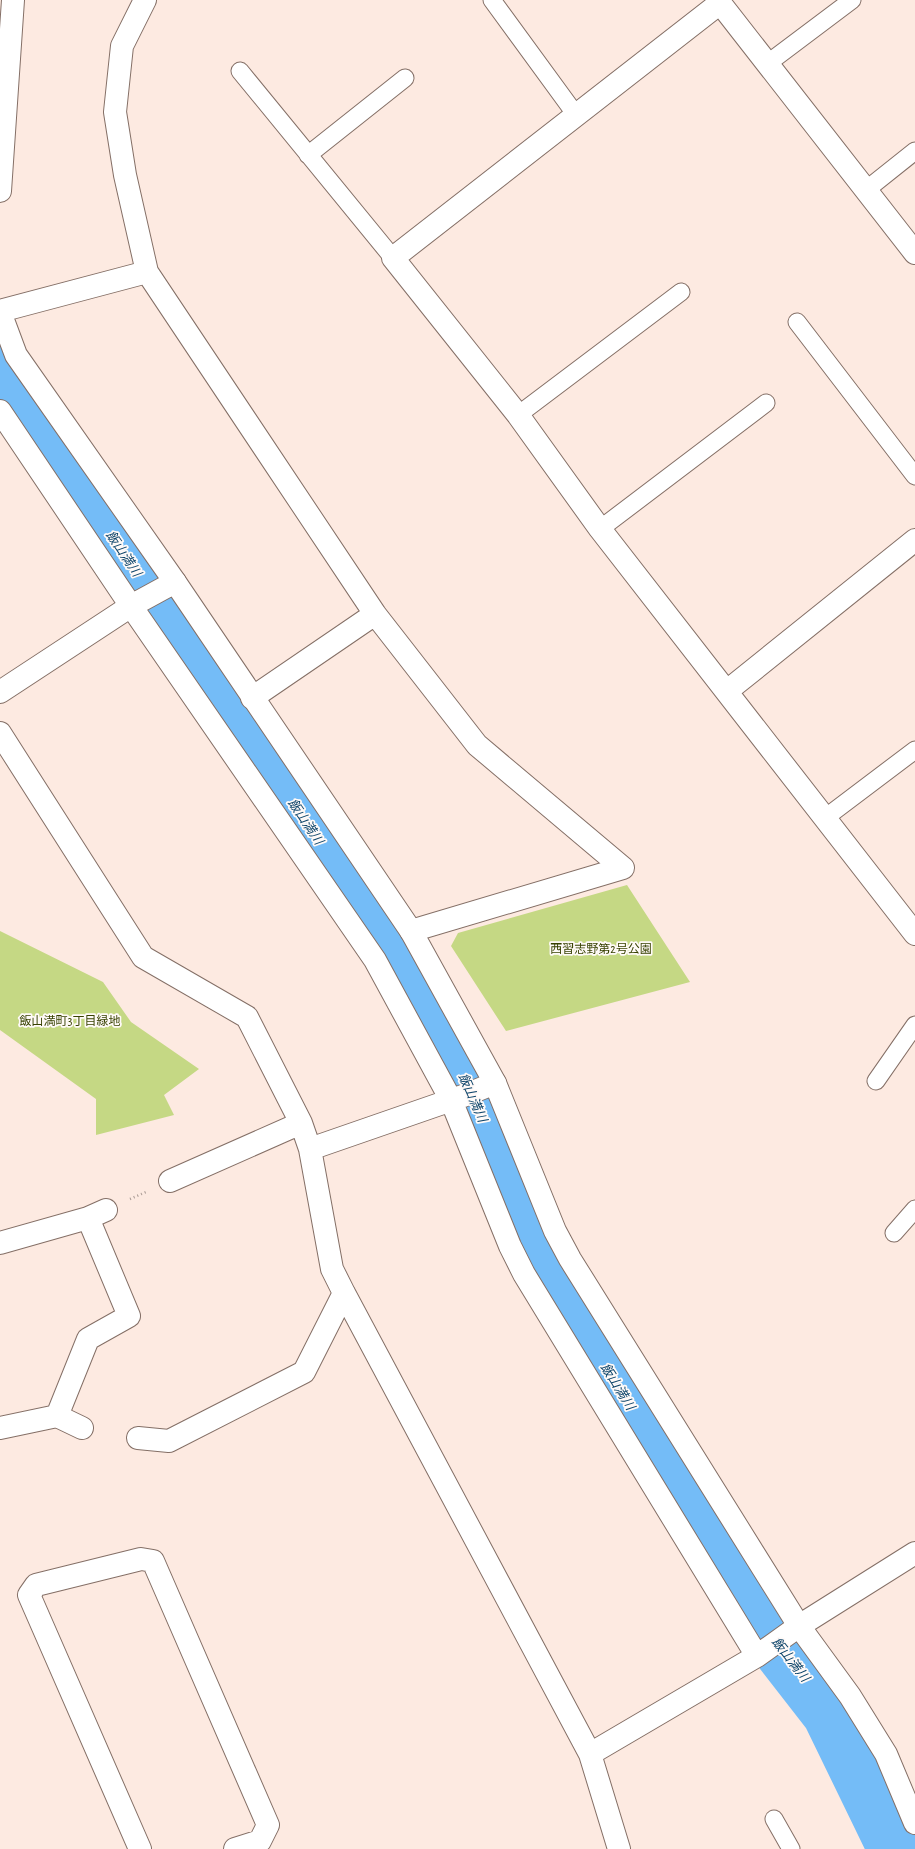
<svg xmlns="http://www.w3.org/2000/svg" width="915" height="1849" font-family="'Alegreya Sans','Noto Sans JP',sans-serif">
  <rect width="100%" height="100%" fill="#fdeae1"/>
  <path fill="#c5d884" d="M627,885L690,982L506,1031L451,946L458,933Z
    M0,931L103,982L131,1022L199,1069L164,1095L174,1115L96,1135V1099L0,1030Z"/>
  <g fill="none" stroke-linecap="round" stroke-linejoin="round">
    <path stroke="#74bcf7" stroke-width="58" d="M0,373L392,950L473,1093L517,1211L544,1267L768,1632L831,1713L897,1849"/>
    <defs>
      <path id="service" d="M492,0L576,115
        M767,64L852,0
        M240,71L393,258
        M308,155L405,78
        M866,190L915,151
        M797,322L915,476
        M518,415L681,292
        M600,529L766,403
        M825,818L915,750
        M876,1081L915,1025
        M894,1233L915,1209
        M774,1819L791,1849"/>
      <path id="minor" d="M145,0L122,46L115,112L125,175L147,272L375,614L477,745L623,868L411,931
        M915,253L720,3L393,258L518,415L600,529L915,934
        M0,311L147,272
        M0,411L131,606L375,960L451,1100L510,1246L524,1274L757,1656
        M727,691L915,540
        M0,692L131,606L175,582
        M252,698L375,614
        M0,733L143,957L247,1017L301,1123L310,1149L332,1269L344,1293L590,1754L757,1656L799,1626L915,1553
        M310,1149L463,1096L495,1083
        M170,1181L301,1123
        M88,1218L106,1210
        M0,1243L88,1218L129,1316L88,1339L57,1416L0,1428
        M57,1416L82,1428
        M138,1438L169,1441L304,1372L344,1293
        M590,1754L619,1849
        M140,1849L29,1595L36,1585L141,1559L153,1561L268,1825L260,1841L235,1849"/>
      <path id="tertiary" d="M0,191L13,0
        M0,312L16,355L175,582L411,931L495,1083L555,1231L570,1259L799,1626L850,1696L886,1754L915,1823"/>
    </defs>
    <use href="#service" stroke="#846f66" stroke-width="19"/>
    <use href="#minor" stroke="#846f66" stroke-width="24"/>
    <use href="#tertiary" stroke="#846f66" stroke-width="24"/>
    <path stroke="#a79892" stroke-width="2.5" stroke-dasharray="1 3" stroke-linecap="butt" d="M130,1199L146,1192"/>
    <use href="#service" stroke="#fff" stroke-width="17"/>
    <use href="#minor" stroke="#fff" stroke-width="22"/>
    <use href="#tertiary" stroke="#fff" stroke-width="22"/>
  </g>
  <g text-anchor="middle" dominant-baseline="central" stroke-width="3.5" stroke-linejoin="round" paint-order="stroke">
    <g font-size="12" fill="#374100" stroke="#fffaf8">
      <text x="601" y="949">西習志野第2号公園</text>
      <text x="70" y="1021">飯山満町3丁目緑地</text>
    </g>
    <g font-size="13" font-style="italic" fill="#0d446a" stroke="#fffaf8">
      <text transform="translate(123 554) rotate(56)">飯山満川</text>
      <text transform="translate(305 822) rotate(56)">飯山満川</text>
      <text transform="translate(472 1098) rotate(66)">飯山満川</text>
      <text transform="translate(617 1387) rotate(58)">飯山満川</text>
      <text transform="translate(790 1660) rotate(52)">飯山満川</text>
    </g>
  </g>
</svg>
